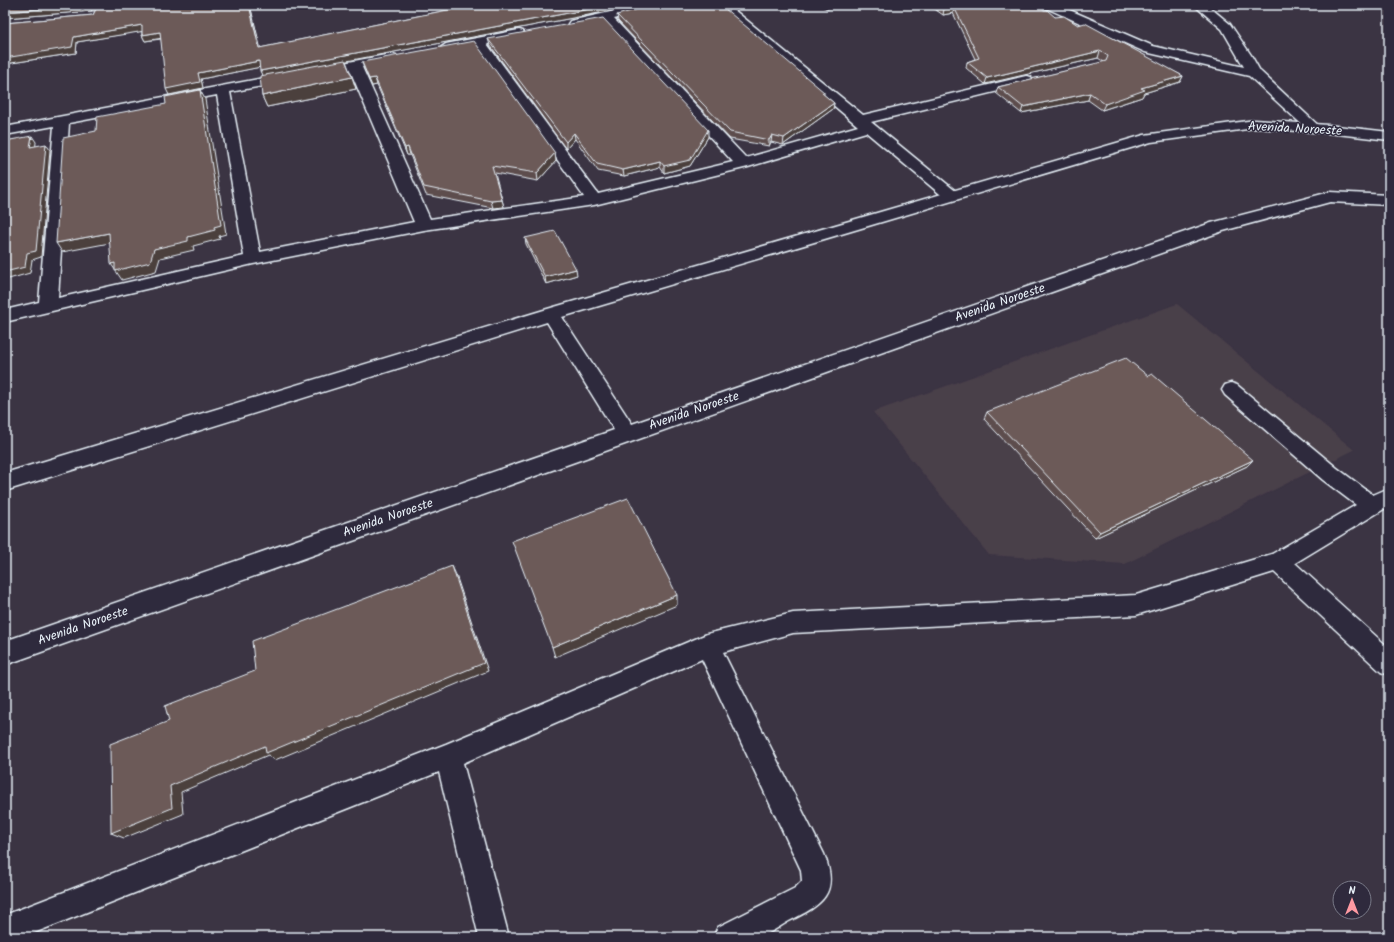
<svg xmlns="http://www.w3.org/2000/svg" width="1394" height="942" font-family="Kalam,sans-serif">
  <rect width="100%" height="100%" fill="#3b3443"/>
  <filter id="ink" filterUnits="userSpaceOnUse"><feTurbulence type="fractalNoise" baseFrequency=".025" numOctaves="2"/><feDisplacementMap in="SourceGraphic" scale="8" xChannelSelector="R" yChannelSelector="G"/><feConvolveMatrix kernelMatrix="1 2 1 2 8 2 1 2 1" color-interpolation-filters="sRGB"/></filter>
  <g filter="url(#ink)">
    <path fill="#4a3f4a" d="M1177,304L1354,450L1125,564L989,555L873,412Z"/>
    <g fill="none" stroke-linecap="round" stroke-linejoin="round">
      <defs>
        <path id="lane" d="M1231,383L1237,385L1337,468L1373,495L1389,488V506L1295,563L1389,648V675L1381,672L1274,572L1136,615L793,633L723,652L824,854C840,894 822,905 789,921C780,926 769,934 759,937C748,940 726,937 713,937L718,927L795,888L802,881L801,870L702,659L463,763L509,937H479L439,772L24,937H5V915L446,744L707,634L793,613L1136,595L1272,554L1356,505L1323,480L1225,395L1222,390L1225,385Z"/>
        <path id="street" d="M642,5H664L662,7L614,19L746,158L858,126L715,5H728L863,115L1026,76L1031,77L1033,80L1031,83L871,122L958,193L960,196L958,199H946L866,132L748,167L594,205L424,230L253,264L5,322V310L39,302L54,126L5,135V127L391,54L396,55L397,58L396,61L362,67L430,219L584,197L476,46L446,52L440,48L446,44L519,30L523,31L525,34L523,37L487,44L598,194L733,162L603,21L574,28L568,24L570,21ZM350,70L414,222L260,252L230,92ZM217,95L244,256L58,298L69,123Z
          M1042,5H1058L1153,46L1244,67L1222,29L1194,5H1207L1230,24L1251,55L1260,71L1321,128L1319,131H1309L1249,76L1145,52L1044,7Z"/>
        <path id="secondary" d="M1255,120L1328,125L1389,132V140L1328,133L1255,128L1151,142L562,317L632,424L1211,223L1330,192L1389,195V205L1330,202L1223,231L5,665V641L614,430L547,322L5,491V473L544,310L1144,135Z"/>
      </defs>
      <use href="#lane" stroke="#e8f1f8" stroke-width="3"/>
      <use href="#street" stroke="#e8f1f8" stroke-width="3"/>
      <use href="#secondary" stroke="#e8f1f8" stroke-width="3"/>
      <use href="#lane" fill="#2f2a3d" fill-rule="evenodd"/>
      <use href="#street" fill="#2f2a3d" fill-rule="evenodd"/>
      <use href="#secondary" fill="#2f2a3d" fill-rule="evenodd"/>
    </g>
    <path fill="#5d4d4d" stroke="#e8f1f8" d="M5,5H250L260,48L472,5H641L346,61L356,89L267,107L262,96V76L260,67L201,79L203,88L169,95L161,39L145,41L142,35V31L77,42L76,53L5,64V23L93,15L95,11H92L5,18Z
      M820,5H846L827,9Z
      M929,5H1035L1055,17L1078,25L1183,76L1180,82L1144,93L1142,97L1102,110L1088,100L1021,113L996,93L998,87L1104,62L1098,58L985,84L966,68L967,62L975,59L953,13L943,15Z
      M617,15L824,92V95L834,103L833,109L783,145L771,142L769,146L730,139L618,21Z
      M488,39L708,137L690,166L664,173L660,167L624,176L598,171L575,139L566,149L490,45Z
      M362,62L555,153L556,161L538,181L495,173L504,207L493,208L426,195L410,155H407L377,85L372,86L364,69Z
      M525,238L577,275L546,284L526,244Z
      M1148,376L1247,466L1095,538L984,419L987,412Z"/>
    <path fill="#4c3f3e" stroke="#e8f1f8" d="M89,5L92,11L5,18V12Z
      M249,5H250L262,54L259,48Z
      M611,5H641L263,77L260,71Z
      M827,5H846L827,9Z
      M954,7L953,13L943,15L944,9Z
      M142,25L145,31L77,42L76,53L5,64V58L74,37Z
      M160,32L163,38L145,41L142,35Z
      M1100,51L1098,58L985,84L987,78Z
      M259,61L261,67L201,79L203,88L169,95L166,89L198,73Z
      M1183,76L1180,82L1144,93L1142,97L1102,110L1105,104L1141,88Z
      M352,77L356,89L267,107L262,96Z
      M375,78L377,85L372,86L369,79Z
      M200,90L205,99L226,234L219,236L220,239L193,246L194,250L160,258L156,271L122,280L111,264L154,249L188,237L214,227Z
      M1090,93L1088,100L1021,113L1023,107Z
      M834,103L833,109L783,145L784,138Z
      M708,130V137L690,166L664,173V166Z
      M574,133L575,139L566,149V142Z
      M5,135L9,140L5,144Z
      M772,135L771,142L769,146V140Z
      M32,136L36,142L35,154L30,147Z
      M46,144L50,150L41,257L32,260L30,273L5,280V272Z
      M408,147L410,155H407L405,148Z
      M555,153L556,161L538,181L537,173Z
      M660,161V167L624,176L623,170Z
      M502,200L504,207L493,208L491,201Z
      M109,233L115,242L62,252L56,243Z
      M576,269L577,275L546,284L545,277Z
      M1253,460L1247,466L1095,538L1100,532Z
      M452,566L456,575L488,671L275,760L268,755L181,792L183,814L124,838L111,833L170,786Z
      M677,595V605L555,657L552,647Z"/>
    <path fill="#6c5a59" stroke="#e8f1f8" d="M5,5H86L5,12Z
      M90,5H249L259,48L472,5H611L260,71L259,61L198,73L200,82L166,89L160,32L142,35V25L74,37L72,47L5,58V23L93,15L96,9L93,6Z
      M653,5H657L661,8L675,5H704L724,8L824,92L822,93L834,103L784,138L772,135L769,140L730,132L617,15Z
      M939,5H1035L1044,10H1047L1055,17L1064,16L1078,25L1085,23L1183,76L1141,88L1145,90L1105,104L1090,93L1023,107L998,87L1106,61L1108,56L1100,51L987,78L967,62L979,58L954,7L944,9Z
      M603,18L708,130L690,160L664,166L660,161L623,170L597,164L574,133L566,142L488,39Z
      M474,41L555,153L537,173L492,166L502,200L491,201L424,187L408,147L405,148L375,78L369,79L362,62Z
      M345,60L352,77L262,96L260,76Z
      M200,90L221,225L214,227L215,230L188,237V241L154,249L150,262L115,271V263L111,264L109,233L56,243L63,138L96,131L97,117L166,104L165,97Z
      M32,136L30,147L46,144L36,251L27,253L25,267L5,272V141Z
      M555,231L576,269L545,277L525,238Z
      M1126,358L1148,376L1152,374L1253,460L1100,532L987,412Z
      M628,498L677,595L552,647L512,541Z
      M452,566L484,663L266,753L265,746L170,786L172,808L111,833L110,744L169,721L165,706L255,671L252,641Z"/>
  </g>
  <g text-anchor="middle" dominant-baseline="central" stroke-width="3" stroke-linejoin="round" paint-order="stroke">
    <g font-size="13" fill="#e8f1f8" stroke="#2f2a3d">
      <text transform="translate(1295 129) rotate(3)">Avenida Noroeste</text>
      <text transform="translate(1000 303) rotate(-19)">Avenida Noroeste</text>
      <text transform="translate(694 411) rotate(-19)">Avenida Noroeste</text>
      <text transform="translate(388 518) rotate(-19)">Avenida Noroeste</text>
      <text transform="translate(83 626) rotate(-19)">Avenida Noroeste</text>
    </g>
  </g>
  <rect width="1394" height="942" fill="none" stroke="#2f2a3d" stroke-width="20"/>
  <rect x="10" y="10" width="1374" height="922" fill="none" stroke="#e8f1f8" stroke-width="1.5" filter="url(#ink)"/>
  <g transform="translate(1352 900)"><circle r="19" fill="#2f2a3d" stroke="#797a88"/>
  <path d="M0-3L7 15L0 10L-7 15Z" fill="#ff9aa2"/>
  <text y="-6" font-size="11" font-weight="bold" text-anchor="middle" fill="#e8f1f8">N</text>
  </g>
</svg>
